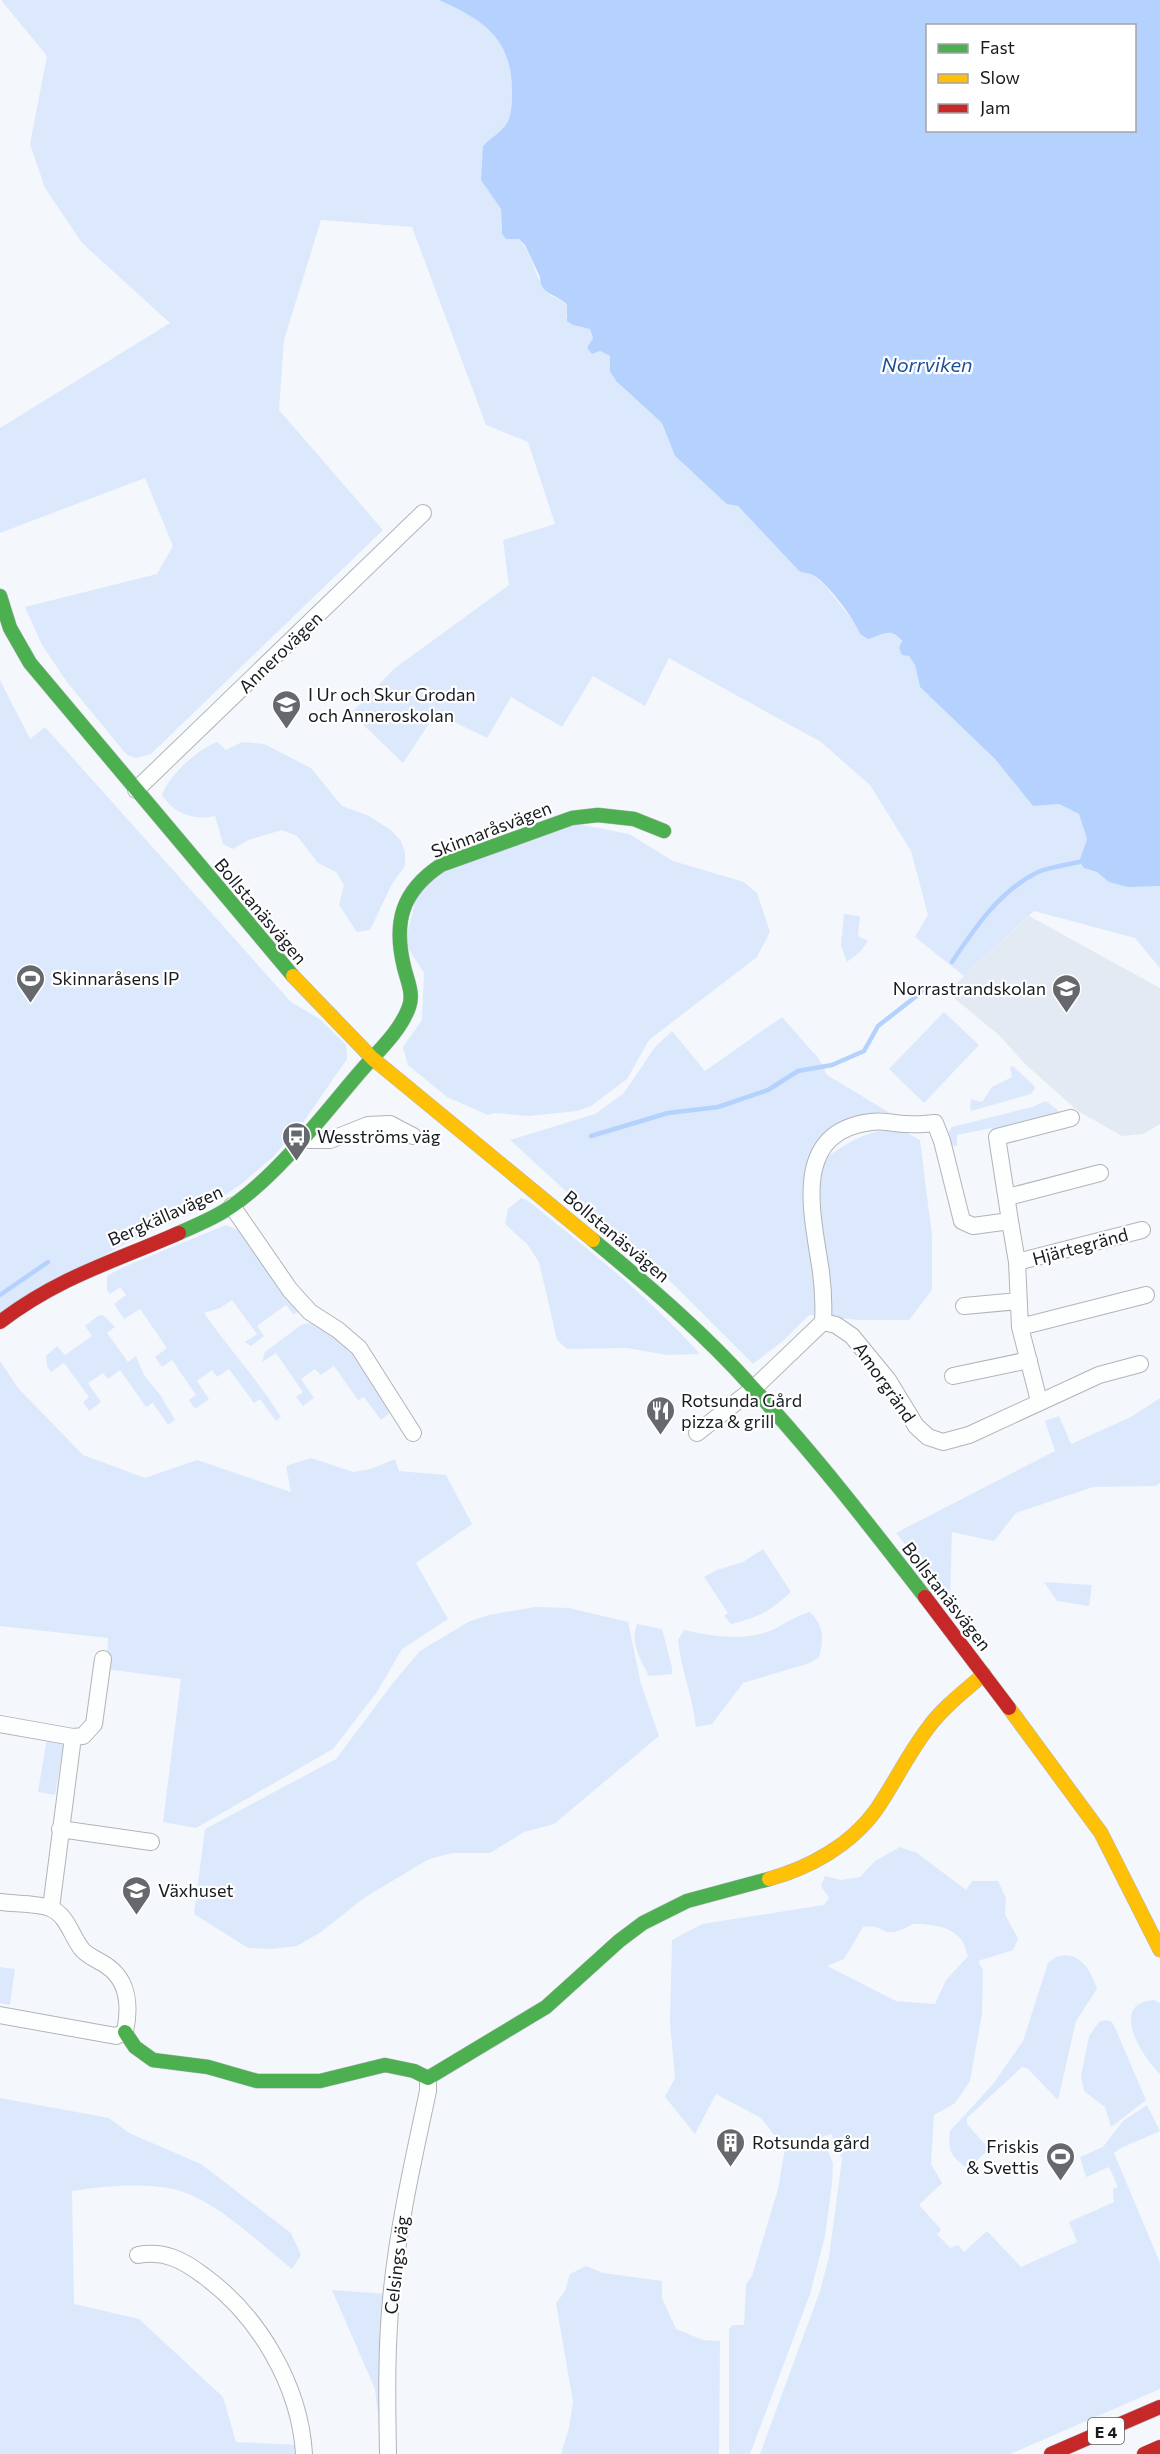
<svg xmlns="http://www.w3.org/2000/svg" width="1160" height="2454" font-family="Commissioner,sans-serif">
  <rect width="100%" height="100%" fill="#f4f7fb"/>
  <path fill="#e3eaf4" d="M1029,916L1160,988V1124L1143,1134L1122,1136L1078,1111L1025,1064L1000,1036L947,992Z"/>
  <path fill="#dce9fd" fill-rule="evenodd" d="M1,0H439C483,20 512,38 512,91C512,101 512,114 507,123C502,131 490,139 484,146L481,180L501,209V228L508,239H519C533,254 534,276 546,291C553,300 563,297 568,308L566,318L573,325L590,329L593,338L588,348L592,354L600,351L610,356V373L620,385L662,423L675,456L686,467L738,506L799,571L813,575L824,584L857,626L872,638L880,632H893L898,636L915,665L920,687L995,759L1033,806L1059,804L1079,814L1087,839L1079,862L1084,868L1097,872L1109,882L1160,886V968L1135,938L1034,911L964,976L915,937L928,915L911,851L870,785L821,742L669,658L645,706L593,676L562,727L511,697L487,738L436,713L403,763L351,713L395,668L509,585L503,540L555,524L528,442L486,425L412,227L321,220L284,340L279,410L383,530L151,754L136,758L127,755L67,682L42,645L25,607L157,574L173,546L145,478L0,533V428L170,323L82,243L45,188L30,144L47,56Z
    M0,680L30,739L45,727L291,1002L321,1020L346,1045L347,1059L304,1121L273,1157L241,1184L212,1204L128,1242L0,1313Z
    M217,742L226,750L242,742L264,744L311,768L342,806L369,816L392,831L401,841L405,853V866L392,884L370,930L357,932L339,905L344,885L336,872L318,863L297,836L282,830L248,840L233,849L223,844L215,816C194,821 173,813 162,795C168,776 199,748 217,742Z
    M573,823L629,834L673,861L744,882L757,893L770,932L757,957L649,1040L627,1079L591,1106L577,1111L529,1116L494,1113L488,1115L447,1097L408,1065L403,1047L422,1020L424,973L405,943L418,891L439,873Z
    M844,914L860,916L858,936L868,941L860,952L847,962L841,946Z
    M944,1012L979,1045L924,1103L889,1069Z
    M782,1017L819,1059L827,1075L890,1113L880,1112L848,1120L809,1169C836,1152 868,1123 903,1132C908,1133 914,1137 920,1140L932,1236V1290L909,1320H858L809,1315L784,1340L753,1364L657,1268L616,1237L510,1140L595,1114L624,1093L655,1047L672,1031L705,1071Z
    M1013,1066L1033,1085L1035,1088L1031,1094L971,1111L970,1107L971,1099L982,1102L992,1087L1012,1077L1010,1067Z
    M1046,1101L1060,1112L993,1133L992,1128L957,1135V1146H951L947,1135L952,1127L1032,1107Z
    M521,1198L528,1201C588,1249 648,1296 700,1354L667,1355L627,1348L567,1349L557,1340L539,1262L527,1244L505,1224L508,1209Z
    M226,1225L238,1230L301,1311L293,1314L286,1305L257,1326L264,1336L251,1346L245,1342L257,1334L232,1300L220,1308L204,1313C229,1349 258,1380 281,1417L276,1421L260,1399L254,1403L229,1369L217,1377L212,1370L197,1381L209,1399L195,1409L189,1400L196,1395L172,1360L162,1367L155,1357L167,1348L140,1309L124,1319L114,1304L126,1295L120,1287L110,1294L107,1290V1276L121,1268Z
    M103,1315L115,1327L107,1333L128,1362L136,1356L144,1375L161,1396L175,1420L168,1425L153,1403L146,1407L120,1370L108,1379L103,1373L88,1383L101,1402L89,1411L83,1402L89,1397L64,1363L51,1372L47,1366L46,1356L57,1346L65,1355L92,1336L85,1326L98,1316Z
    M309,1323L328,1328L349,1352L355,1355L391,1412L381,1420L364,1397L358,1400L334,1366L321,1375L315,1369L301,1379L314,1398L303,1406L296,1397L303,1392L276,1353L262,1362L265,1352L301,1325Z
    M0,1361L18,1388L83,1455L145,1478L197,1460L291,1492L286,1466L311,1458L353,1472L371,1469L395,1459L399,1471L446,1475L472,1524L416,1563L448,1619L402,1649L377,1692L333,1749L196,1828L163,1822L181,1679L106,1669L108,1638L0,1626Z
    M1160,1398V1483L1156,1486L1093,1487L1016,1513L994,1541L952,1532L950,1599L896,1533L1055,1451L1045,1421L1059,1416L1071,1444L1131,1417Z
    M763,1549L791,1592C770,1611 760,1617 731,1624L724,1616L728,1613L704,1577L717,1570L743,1562Z
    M1044,1582L1092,1585L1089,1606L1057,1601Z
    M535,1607L569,1608L628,1622L641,1684L659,1736L554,1824L524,1832L490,1853H452L429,1859L364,1898L321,1932L297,1946L270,1949L248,1948L194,1914L205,1829L336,1759L393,1683L420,1651L468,1622L489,1615Z
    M810,1612C824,1626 824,1639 819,1657L810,1663L743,1683L712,1724L696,1727C693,1697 681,1670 678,1640L684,1630C712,1636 745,1642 772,1630C785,1624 795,1616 810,1612Z
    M637,1624L662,1629L672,1667V1674L649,1676C640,1659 630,1643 637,1624Z
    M47,1738L64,1741L55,1795L38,1792Z
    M900,1847L917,1853L966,1890L972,1881H998L1006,1898L1005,1914L1018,1939L1013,1950L978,1961L983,1970L982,2014L970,2081L955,2103L934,2115L931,2164L942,2183L919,2205L939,2227L941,2230L937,2234L950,2248L958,2245L964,2252L987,2231L1021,2267L1077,2242L1069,2222L1114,2202L1113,2189L1118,2187L1109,2167L1086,2177L1080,2157L1103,2147L1123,2121L1147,2105L1160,2131L1121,2148L1114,2153L1160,2263V2389L1010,2454H760L820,2291L829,2257L842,2159L831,2134L822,2137L833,2163L832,2184L825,2236L810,2294L750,2454H729V2329L733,2325H744L746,2284L752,2276L778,2189L785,2149L761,2118L716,2094L695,2134L665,2097L675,2078L670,2022L672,1940L702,1924L824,1905L829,1898L821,1886L825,1876L841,1880L860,1877L875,1861ZM913,1924C928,1924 948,1925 960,1938C964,1942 966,1951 968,1956L946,1980L935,2004L896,2001L827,1966L844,1959L863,1927C889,1923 879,1943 913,1924Z
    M1065,1955C1084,1956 1092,1974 1097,1989L1076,2021L1058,2100L1027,2068L1022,2067L967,2118V2124L989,2149L968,2169C951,2155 948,2154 950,2131L993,2084L1023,2041L1048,1963L1056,1957Z
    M0,1967L15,1969L10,2005L0,2003Z
    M1154,2000L1160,2003V2074C1142,2057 1108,2003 1154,2000Z
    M1106,2020L1112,2022L1116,2030L1146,2100L1111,2127L1105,2107L1084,2091L1081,2077L1089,2036L1099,2022Z
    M0,2098L109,2118L129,2133L201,2164L291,2233L301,2255L292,2269C258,2242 212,2196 169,2188C138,2183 103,2186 72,2191L74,2304L139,2319L223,2397L236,2442L300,2445L301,2454H0Z
    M586,2266L603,2273L662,2281V2298L676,2329L703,2340L720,2341L719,2454H561L569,2428L573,2402L556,2303L565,2291L570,2274Z
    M332,2290L386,2294L380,2431L375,2389Z"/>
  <path fill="#b4d2fd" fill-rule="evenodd" d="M439,0H1160V886L1128,887L1109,882L1097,872L1084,868L1079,862L1087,839L1079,814L1059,804L1033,806L995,759L920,687L915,665L909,656L902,655L899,648L902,641C891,626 882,635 868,639L860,634C855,620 827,582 813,575C809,573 803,573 799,571L738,506L727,504L675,456L662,423L617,382L610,372V356L600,351L592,354L587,348L593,338L590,329L573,325L567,321V305C559,294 540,296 540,277L525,245L519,239H506L502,234L501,209L481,180L483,146C490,139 502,131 507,123C512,114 512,101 512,91C512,38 483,20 439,0ZM928,26H1134V130H928Z"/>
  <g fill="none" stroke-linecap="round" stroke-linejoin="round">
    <path stroke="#b4d2fd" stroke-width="4.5" d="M952,962C974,929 1000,890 1038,872C1050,867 1066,865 1079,862
      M591,1136L668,1113L718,1107L768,1090L798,1071L832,1065L864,1051L878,1026L928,987
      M0,1295L48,1262"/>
    <defs>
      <path id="street" d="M136,790L423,513
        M301,1140H330L368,1125L390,1124L413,1136
        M1008,1197L1100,1173
        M232,1206L290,1290L310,1312L338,1330L359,1348L413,1433
        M1010,1221L997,1137L1071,1118
        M1017,1262L1142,1230
        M964,1306L1019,1301
        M823,1322L836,1325L852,1336L888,1380L916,1426L928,1437L943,1442L969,1435L1099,1375L1140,1364
        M1020,1327L1146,1295
        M953,1376L1029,1360
        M697,1433L754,1388L823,1322C824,1305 823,1288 821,1272C813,1216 789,1132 871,1122C883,1120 895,1124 907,1124C917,1125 926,1124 935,1123L942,1141L962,1221L973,1226L1010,1221L1017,1262L1020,1327L1039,1401
        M0,1724L73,1737L51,1908
        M73,1737L83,1736L94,1724L103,1659
        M60,1829L151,1842
        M0,1902C15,1904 36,1903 50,1908C67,1915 71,1935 81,1948C86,1956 99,1960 107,1966C129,1981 130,2008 125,2032L116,2036L0,2015
        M138,2255C164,2250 183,2260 204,2276C259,2316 300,2386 304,2454
        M388,2454C387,2399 386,2344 392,2289C399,2222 414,2157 428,2091V2078"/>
      <path id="fast" d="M0,596L10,628L30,663L293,976
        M179,1233C199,1224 221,1215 239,1201C284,1167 323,1115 360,1072C377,1052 400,1032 409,1007C414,994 407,980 404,967C393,922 402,891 441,865L572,818L598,815L634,819L664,831
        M593,1240C650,1287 705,1334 754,1389C815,1455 870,1526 925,1597
        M125,2032L135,2047L153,2060L208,2067L257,2081H320L385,2065L414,2071L428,2078L546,2007L619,1941L643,1923L687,1901L769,1879"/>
      <path id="slow" d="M293,976L372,1058L593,1240
        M1009,1708L1101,1833L1160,1950
        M769,1879C809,1868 851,1845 876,1810C894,1784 908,1754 928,1728C943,1707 965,1691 984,1674"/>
      <path id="jam" d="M0,1322C59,1277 113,1262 179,1233
        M925,1597L1009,1708
        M1051,2454L1160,2407
        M1144,2454L1160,2447"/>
    </defs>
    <use href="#street" stroke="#b1b4b8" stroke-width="18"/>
    <use href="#fast" stroke="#b1b4b8" stroke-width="15"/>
    <use href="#slow" stroke="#b1b4b8" stroke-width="15"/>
    <use href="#jam" stroke="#b1b4b8" stroke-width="15"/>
    <use href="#street" stroke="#fdfefe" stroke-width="16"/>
    <use href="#fast" stroke="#4caf50" stroke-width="14"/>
    <use href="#slow" stroke="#ffc107" stroke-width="14"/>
    <use href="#jam" stroke="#c62828" stroke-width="14"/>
  </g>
  <defs>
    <symbol id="school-pin" viewBox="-11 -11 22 30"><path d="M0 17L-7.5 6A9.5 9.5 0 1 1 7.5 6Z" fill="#65686c" stroke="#fff"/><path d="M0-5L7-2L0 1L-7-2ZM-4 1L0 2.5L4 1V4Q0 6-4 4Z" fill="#fff"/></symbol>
    <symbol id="stadium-pin" viewBox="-11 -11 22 30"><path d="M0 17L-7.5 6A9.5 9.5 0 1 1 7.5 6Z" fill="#65686c" stroke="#fff"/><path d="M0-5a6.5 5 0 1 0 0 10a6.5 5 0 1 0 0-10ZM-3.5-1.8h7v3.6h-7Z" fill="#fff"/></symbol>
    <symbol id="bus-pin" viewBox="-11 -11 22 30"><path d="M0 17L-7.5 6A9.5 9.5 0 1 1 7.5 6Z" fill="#65686c" stroke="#fff"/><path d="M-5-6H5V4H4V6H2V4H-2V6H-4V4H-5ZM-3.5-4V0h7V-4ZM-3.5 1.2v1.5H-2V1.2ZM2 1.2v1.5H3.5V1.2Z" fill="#fff"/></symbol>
    <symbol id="restaurant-pin" viewBox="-11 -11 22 30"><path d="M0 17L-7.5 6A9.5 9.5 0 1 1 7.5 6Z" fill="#65686c" stroke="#fff"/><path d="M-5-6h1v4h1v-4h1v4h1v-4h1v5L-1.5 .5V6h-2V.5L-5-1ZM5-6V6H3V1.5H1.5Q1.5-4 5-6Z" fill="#fff"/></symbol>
    <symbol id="building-pin" viewBox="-11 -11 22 30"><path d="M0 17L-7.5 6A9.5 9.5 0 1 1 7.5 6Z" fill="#65686c" stroke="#fff"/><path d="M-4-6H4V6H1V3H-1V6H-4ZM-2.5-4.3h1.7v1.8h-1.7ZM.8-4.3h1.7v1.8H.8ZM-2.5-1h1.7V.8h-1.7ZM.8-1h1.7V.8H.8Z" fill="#fff"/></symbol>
  </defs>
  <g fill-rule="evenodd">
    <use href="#school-pin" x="270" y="688" width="33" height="45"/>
    <use href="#stadium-pin" x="14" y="962" width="33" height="45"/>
    <use href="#school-pin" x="1050" y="972" width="33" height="45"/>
    <use href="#bus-pin" x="280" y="1120" width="33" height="45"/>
    <use href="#restaurant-pin" x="644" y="1394" width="33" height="45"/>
    <use href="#school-pin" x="120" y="1874" width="33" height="45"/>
    <use href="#building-pin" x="714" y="2126" width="33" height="45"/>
    <use href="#stadium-pin" x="1044" y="2140" width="33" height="45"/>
  </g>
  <g text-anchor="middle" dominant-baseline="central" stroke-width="4.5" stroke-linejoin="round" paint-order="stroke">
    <rect fill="#fff" stroke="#5d5f62" stroke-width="1.5" x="1088" y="2418" width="36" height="26" rx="4.5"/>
    <g font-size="16" font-weight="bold" fill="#181b1f">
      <text x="1106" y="2431">E 4</text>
    </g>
    <g font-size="18" fill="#181b1f" stroke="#fff">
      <text transform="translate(280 652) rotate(-44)">Annerovägen</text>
      <text transform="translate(491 829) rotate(-21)">Skinnaråsvägen</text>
      <text transform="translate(261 911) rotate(50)">Bollstanäsvägen</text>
      <text transform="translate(165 1215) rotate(-24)">Bergkällavägen</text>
      <text transform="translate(617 1236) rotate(40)">Bollstanäsvägen</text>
      <text transform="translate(1080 1246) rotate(-15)">Hjärtegränd</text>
      <text transform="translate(885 1382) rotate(55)">Amorgränd</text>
      <text transform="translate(947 1596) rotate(52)">Bollstanäsvägen</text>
      <text transform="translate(396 2265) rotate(-83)">Celsings väg</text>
    </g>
    <g font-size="18" fill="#181b1f" stroke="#fff" text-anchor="start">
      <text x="308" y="694">I Ur och Skur Grodan<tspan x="308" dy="21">och Anneroskolan</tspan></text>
      <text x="52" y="978">Skinnaråsens IP</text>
      <text x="1046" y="988" text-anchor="end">Norrastrandskolan</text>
      <text x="317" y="1136">Wesströms väg</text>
      <text x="681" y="1400">Rotsunda Gård<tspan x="681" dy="21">pizza &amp; grill</tspan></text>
      <text x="158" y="1890">Växhuset</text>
      <text x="752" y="2142">Rotsunda gård</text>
      <text x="1039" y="2146" text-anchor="end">Friskis<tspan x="1039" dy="21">&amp; Svettis</tspan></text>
    </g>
    <g font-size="20" font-style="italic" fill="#1d4f95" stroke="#fff">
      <text x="927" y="364">Norrviken</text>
    </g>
  </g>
  <rect x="926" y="24" width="210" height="108" fill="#ffffff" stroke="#a3a4a5" stroke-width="1.5"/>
  <rect x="938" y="44" width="30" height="9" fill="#4caf50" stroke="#a3a4a5" stroke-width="1.5"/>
  <text x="980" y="54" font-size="18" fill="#181b1f">Fast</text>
  <rect x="938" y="74" width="30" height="9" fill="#ffc107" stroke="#a3a4a5" stroke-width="1.5"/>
  <text x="980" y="84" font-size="18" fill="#181b1f">Slow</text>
  <rect x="938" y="104" width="30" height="9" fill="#c62828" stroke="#a3a4a5" stroke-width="1.5"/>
  <text x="980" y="114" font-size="18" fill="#181b1f">Jam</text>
</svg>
